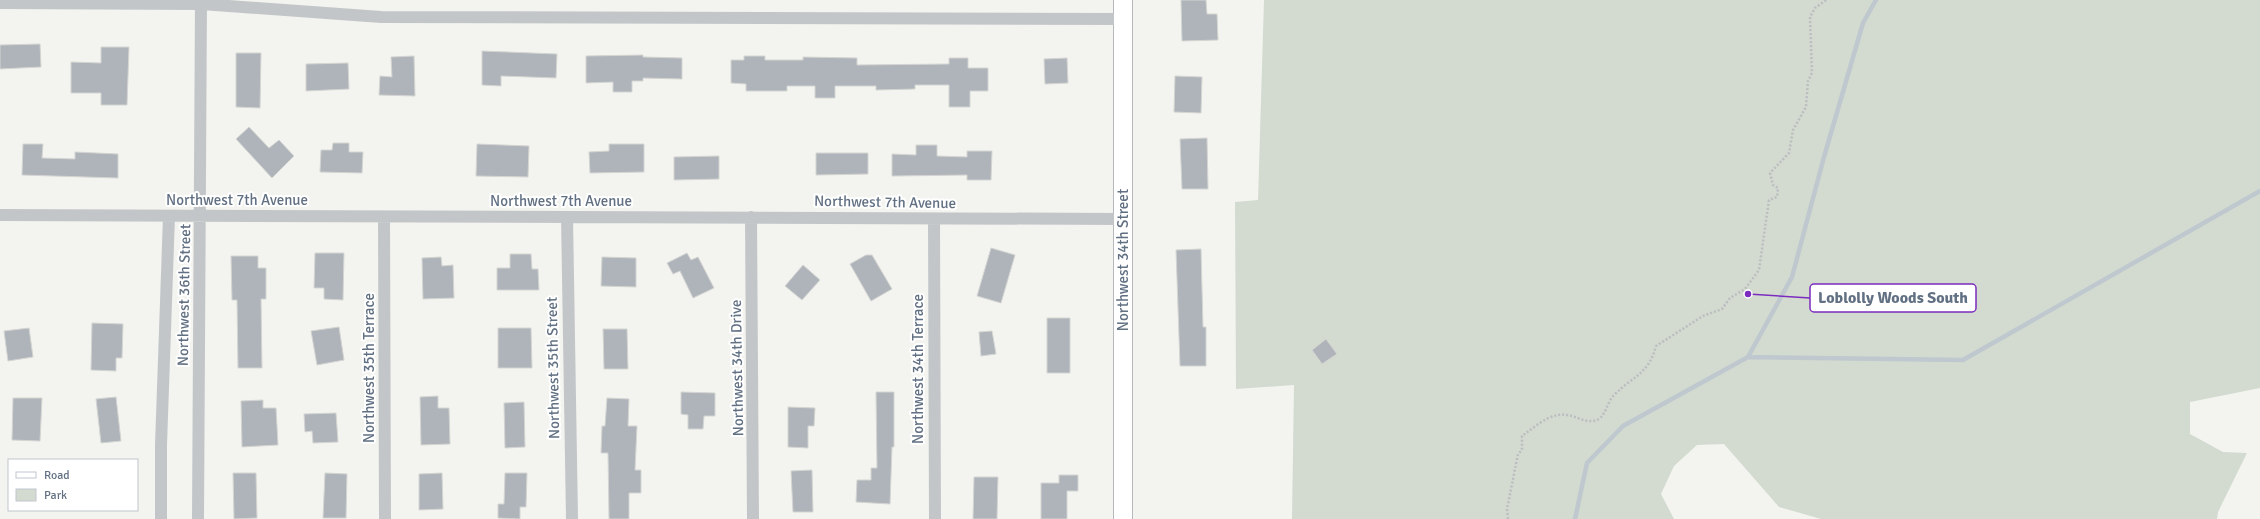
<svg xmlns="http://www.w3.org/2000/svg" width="2260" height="519" font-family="Signika,sans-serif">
  <rect width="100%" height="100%" fill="#f3f4ef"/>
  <path fill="#d3dbd0" d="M1264,0H2260V388L2190,402V434L2223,452L2247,453L2218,512L2217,519H1821L1779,507L1724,444L1697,445L1674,466L1661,494L1674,519H1292L1294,385L1236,389L1235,202L1258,200Z"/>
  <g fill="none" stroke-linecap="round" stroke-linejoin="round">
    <path stroke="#bec8ce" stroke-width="4.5" d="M1748,357L1963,360L2260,191
      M1575,519L1587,463L1623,426L1748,357L1792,277L1824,157L1863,23L1876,0"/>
  </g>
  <path fill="#aeb4ba" stroke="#d4d5d2" d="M1181,0H1206L1207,14H1217L1218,40L1182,41Z
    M40,44L41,67L0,69V45Z
    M101,47H129L127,105H101V93H71V62L101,63Z
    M482,51L557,54L556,78L501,76V86L482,85Z
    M236,53H261L260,108L236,107Z
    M643,55V57L682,58V79L643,78V81H632V92H613V82L586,83V56Z
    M414,56L415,96L379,95L380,76L392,77L391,57Z
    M744,56H765V60H803V57L857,58V65L949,64V58H968V68H988V91H970V107H949V85H915V89L876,90V86H835V98H815V86H787V91H746V84L731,83V60H744Z
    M1067,58L1068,83L1045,84L1044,59Z
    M348,63L349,89L306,91V64Z
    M1175,76L1202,77L1201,113L1174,112Z
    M249,127L269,148L279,140L294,156L272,178L236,139Z
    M1207,138L1208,189H1182L1180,139Z
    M333,143H349V152H363L362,173L320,172L321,150H332Z
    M23,144H43L42,158L75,159V152L118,154V178L22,175Z
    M477,144L529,146L528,177L476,176Z
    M609,144H644V172L590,173L589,152L609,151Z
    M916,145H937V156L967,157V151H992L991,180H967V175L892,176V154L916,155Z
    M816,153H868V174L816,175Z
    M719,156V179L674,180V157Z
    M991,248L1015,255L1001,303L977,296Z
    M1201,249L1203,327H1206V366H1180L1176,250Z
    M315,253H344L343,300L324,299V288H314Z
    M687,253L691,260L698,257L714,288L693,298L680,271L673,274L667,263Z
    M510,254H531L532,269H538L539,290H497V268H510Z
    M866,255H872L892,289L871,301L850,264Z
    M231,256H258V268H266V299H261L262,368H238L237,300H232Z
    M441,257L442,266L453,265L454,298L423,299L422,258Z
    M602,257L636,258V287L601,286Z
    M803,265L820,280L802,300L785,286Z
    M1047,318H1070V373H1047Z
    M92,323L123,324L122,358H116V371L91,370Z
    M339,327L344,360L317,365L311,331Z
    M29,328L33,357L8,361L4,331Z
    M498,328H531L532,368H498Z
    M603,329H627L628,369H604Z
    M992,331L996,354L981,356L979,332Z
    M1326,339L1337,354L1322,364L1312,350Z
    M681,392L715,393V416H704L703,429H688V415L681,414Z
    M876,392H894V447H892L890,504L856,502L857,480H871V468H877Z
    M438,396V408H449L450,444L421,445L420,397Z
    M116,397L121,441L101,443L96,399Z
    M13,398H42L40,441L12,440Z
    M607,398L629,399L628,426H637L635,470H641V493H629V519H609L608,453H601L602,426H605Z
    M263,400V408H276L278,445L242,447L241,401Z
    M524,402L525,447L505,448L504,403Z
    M788,407L815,408L814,426H808V448L788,447Z
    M336,413L338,442L313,443L312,431L305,432L304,414Z
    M812,470L813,512H793L791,471Z
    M233,473H256L257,518L234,519Z
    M325,473L347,474L346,518H323Z
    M442,473L443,509L419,510V474Z
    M505,473H527L526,507H520V519L498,518V504H504Z
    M1059,475H1078V491H1067V519H1041V483H1059Z
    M974,477H998L997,519H973Z"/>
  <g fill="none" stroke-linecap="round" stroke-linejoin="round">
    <defs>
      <path id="secondary" d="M1123,519V0"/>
    </defs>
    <use href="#secondary" stroke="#b5b9be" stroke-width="20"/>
    <path stroke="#bcbdc0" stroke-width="2.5" stroke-dasharray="2 2" stroke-linecap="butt" d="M1508,519L1507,509L1518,454L1522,450V436C1535,427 1550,412 1567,415C1577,416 1586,424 1597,420C1606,416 1607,402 1614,395C1633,376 1648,375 1656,346L1703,316L1722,309L1730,298L1745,289L1759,270L1769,200L1777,197L1778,188L1773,185L1770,173L1789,153L1793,130L1806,107L1808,81L1812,73L1810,17L1815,8L1826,0"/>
    <path stroke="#c3c6c9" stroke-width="12" d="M0,3L201,4L381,17L1123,19
      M0,215L1123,219
      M384,217L385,519
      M567,217L572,519
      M751,217L753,519
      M934,219L935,519
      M161,519V445L169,216
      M198,519L201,0"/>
    <use href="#secondary" stroke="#fff" stroke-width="18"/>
  </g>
  <g text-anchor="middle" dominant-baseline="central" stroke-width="4" stroke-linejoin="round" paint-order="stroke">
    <g font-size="15" fill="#617082" stroke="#fff">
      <text x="237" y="200">Northwest 7th Avenue</text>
      <text x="561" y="201">Northwest 7th Avenue</text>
      <text transform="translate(885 202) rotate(1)">Northwest 7th Avenue</text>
      <text transform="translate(1123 260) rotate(-90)">Northwest 34th Street</text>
      <text transform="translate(184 295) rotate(-89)">Northwest 36th Street</text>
      <text transform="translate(369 368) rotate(-90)">Northwest 35th Terrace</text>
      <text transform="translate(553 368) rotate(-91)">Northwest 35th Street</text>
      <text transform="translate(737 368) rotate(-91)">Northwest 34th Drive</text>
      <text transform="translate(918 369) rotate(-90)">Northwest 34th Terrace</text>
    </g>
  </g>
  <path fill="none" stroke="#7b2cbf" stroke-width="1.5" d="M1748 294L1810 298"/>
  <circle fill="#7b2cbf" stroke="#fff" stroke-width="1.5" cx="1748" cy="294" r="4"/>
  <rect fill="#fff" stroke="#7b2cbf" stroke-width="1.5" x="1810" y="284" width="166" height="28" rx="4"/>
  <g font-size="16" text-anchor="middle" font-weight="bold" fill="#617082">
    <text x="1893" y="303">Loblolly Woods South</text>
  </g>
  <rect x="8" y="459" width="130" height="52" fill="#ffffff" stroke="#c0c6cd"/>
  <rect x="16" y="472" width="20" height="6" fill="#ffffff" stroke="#c0c6cd"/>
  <text x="44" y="479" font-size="12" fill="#617082">Road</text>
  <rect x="16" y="489" width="20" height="12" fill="#d3dbd0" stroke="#c0c6cd"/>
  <text x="44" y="499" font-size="12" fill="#617082">Park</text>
</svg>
